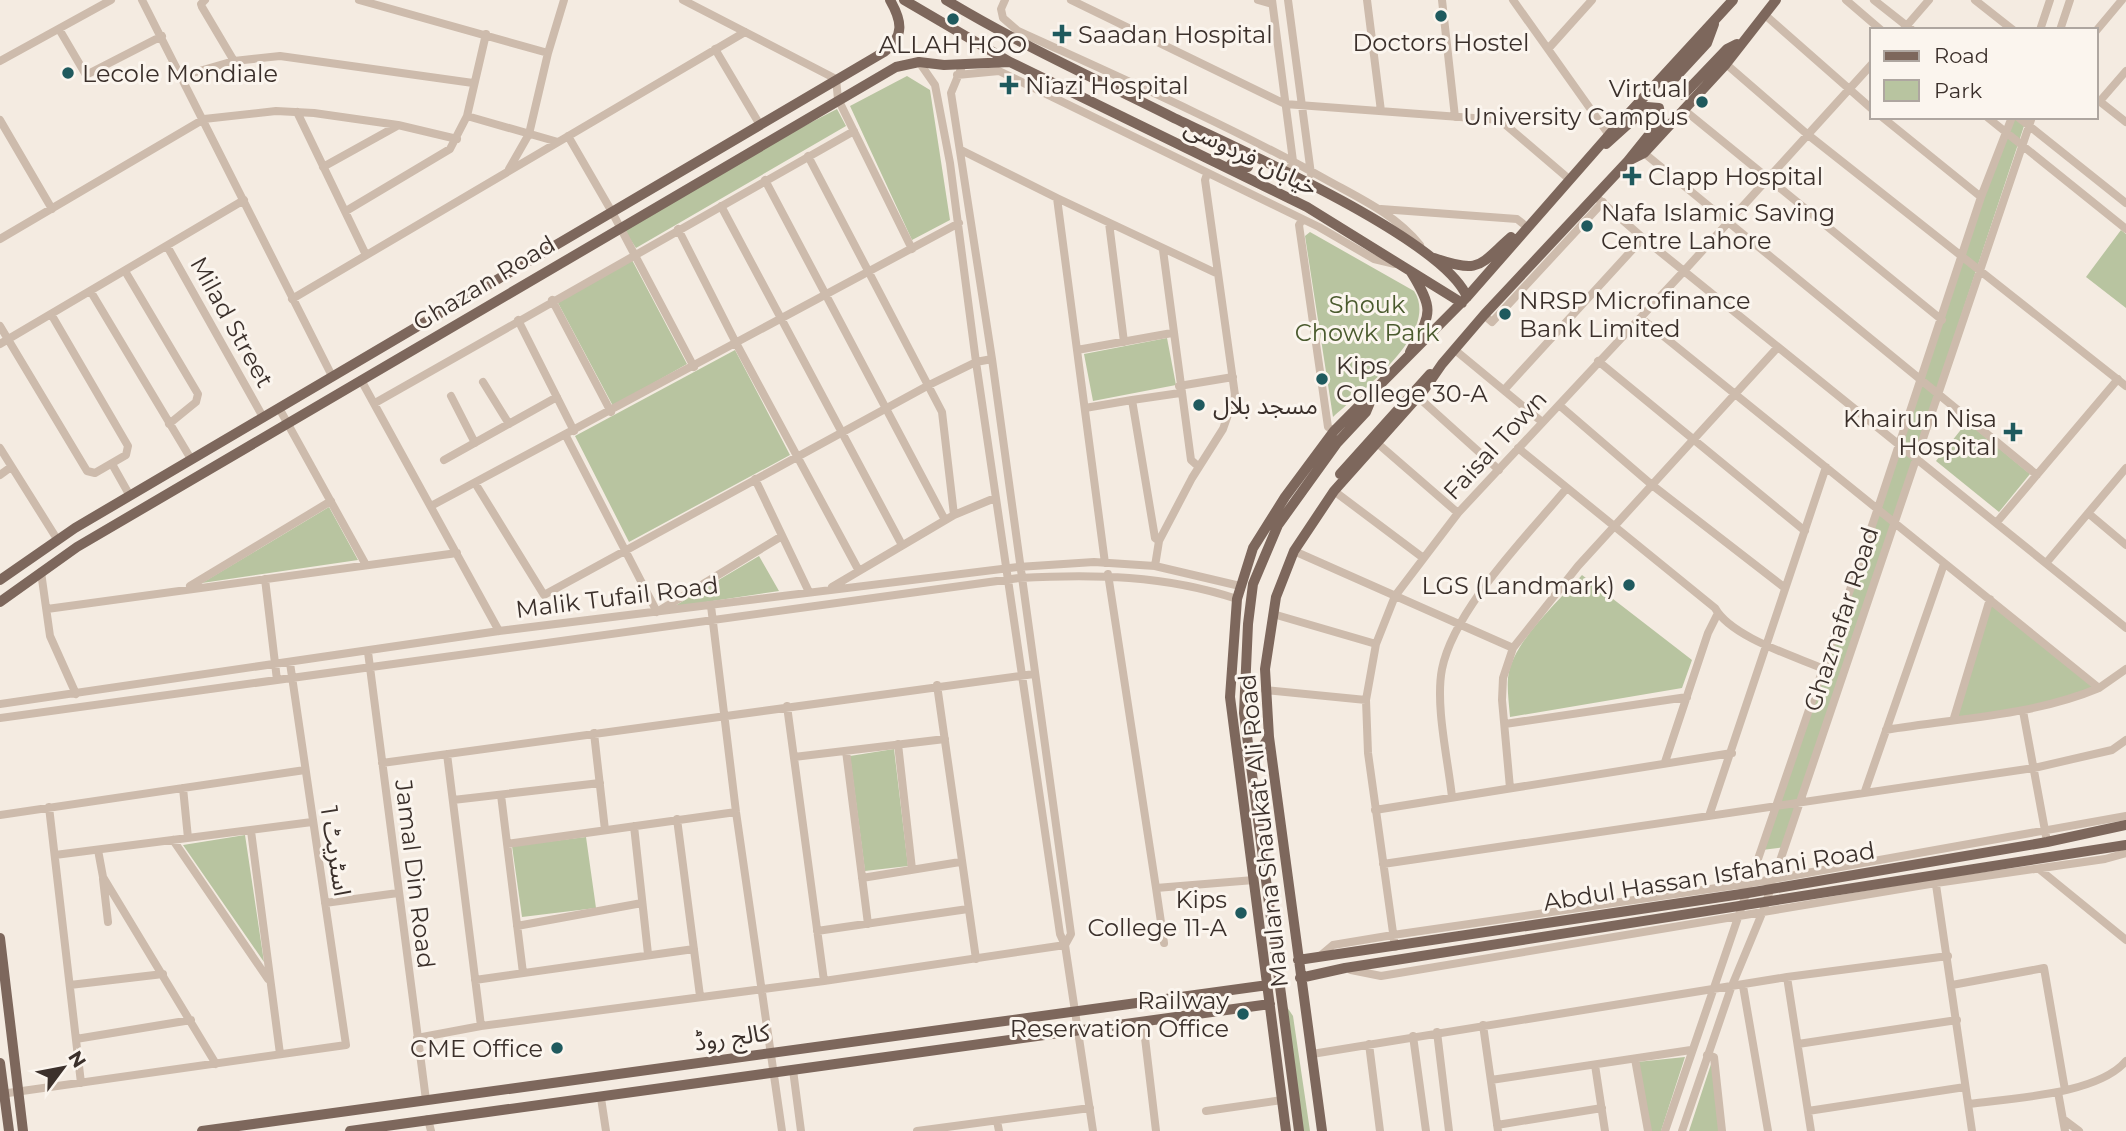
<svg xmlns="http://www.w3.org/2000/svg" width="2126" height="1131" font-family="Montserrat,'Noto Sans Arabic',sans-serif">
  <rect width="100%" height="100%" fill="#f4ebe1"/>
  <path fill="#b8c4a0" d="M907,76L930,90L950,220L912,240L850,106Z
    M837,109L846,126L636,248L624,230L707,176Z
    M2011,117H2027L1785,847L1762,850Z
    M2121,230L2126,234V308L2086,277Z
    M1310,232L1414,291C1441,332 1360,392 1333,417L1305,236Z
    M632,260L687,364L613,406L557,301Z
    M1167,338L1176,385L1093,401L1084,354Z
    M735,350L790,455L629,542L575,436Z
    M1967,422L2030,474L1999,512L1936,461Z
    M329,507L358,560L202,583Z
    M759,556L779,591L673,607Z
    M1582,575L1692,660L1682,688L1510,717C1509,704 1507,690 1508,678C1511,643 1559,601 1582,575Z
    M1990,599L2099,688L2065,702L1954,718Z
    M894,749L908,866L865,871L850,756Z
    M245,835L264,962L183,845Z
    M586,837L596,908L522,917L512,846Z
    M1287,1007L1293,1016L1310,1131H1298Z
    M1685,1057L1661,1131H1650L1637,1062Z
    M1713,1058L1719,1131H1689Z"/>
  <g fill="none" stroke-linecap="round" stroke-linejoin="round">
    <path stroke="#cdbbac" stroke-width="8" d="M142,0L332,376
      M205,0L201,4L202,7L234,61
      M359,0L548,53
      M683,0L836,79L838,99L912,249
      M1005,0L1001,9L1003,18L1018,31C1121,78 1226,124 1325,179C1359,198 1395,214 1420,245
      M1071,0L1285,104L1500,120L1569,179
      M1258,0L1272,4
      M1272,0L1293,161L1288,174
      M1288,0L1311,174
      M1367,0L1381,111
      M1442,0L1455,117
      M1513,0L1609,135
      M1846,0L1881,30
      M1874,0L1912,30
      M1975,0L2013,30
      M1764,14L1872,109
      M59,29L86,75L162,36
      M1903,30L1929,0
      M2040,30L2050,0
      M2060,30L2070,0
      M2096,31L2122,0
      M715,49L760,125
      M1548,49L1592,0
      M0,61L111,0
      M919,62L935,85L950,163L976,362L1060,934L1065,945L1071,934L992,359L951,93L963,64
      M1726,64L1807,134L2126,386
      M957,75L999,71L1319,227L1374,259L1395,264
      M182,76L234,61L280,56L473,83
      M2098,100L2126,122
      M2100,101L2126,71
      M1683,109L1942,320
      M297,112L366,255
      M467,116L558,142
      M1882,117L1981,197
      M1987,117L2126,229
      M2018,117L2126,203
      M0,120L52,209
      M568,136L612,212L694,367
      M961,150L1057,198L1105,563
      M1644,153L2037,475
      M808,156L942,412L954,515
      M323,167L397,126
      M509,169L529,134L548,53L564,0
      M765,180L945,520
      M1595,196L1643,238L2126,628
      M1057,198L1218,274
      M721,206L902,545
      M1381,209L1517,219L1527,227
      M346,211L450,149L467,116L486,34
      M1302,220L1299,225L1328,427L1334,431
      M1109,223L1124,342
      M678,229L736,343L859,571
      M0,239L204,119L276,111L314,113L398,125L457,139
      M167,246L263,417
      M1163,250L1191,460L1199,467
      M125,271L198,394L196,402L169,424
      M91,292L191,459
      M292,299L745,32
      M552,300L611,412
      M1484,315L1492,322L1603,202
      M1641,318L2099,688C2032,716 1958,718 1886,730
      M518,320L574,431
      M0,326L87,471L95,473L126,455L128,446L51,314
      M0,344L244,200
      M1077,350L1172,333
      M1455,350L1541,421
      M1598,361L1805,531
      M361,380L499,631
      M483,382L509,424
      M1179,386L1233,377
      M1504,390L1643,238
      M451,396L475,443
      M1418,397L1499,470
      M375,403L854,131
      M1559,405L1652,485L1785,588
      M279,408L366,565
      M1085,408L1132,400
      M566,436L657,612L782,536
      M1376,442L1458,513
      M0,448L57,539
      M1518,448L1715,608C1731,637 1794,656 1824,669
      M444,460L557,397
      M112,464L130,496
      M0,475L11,467
      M755,479L809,592
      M475,483L544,595L929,385L976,362L992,359
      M1334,491L1422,557
      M431,506L959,223
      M2088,513L2126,545
      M1997,522L2118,379
      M1159,541L1155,538L1132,400L1180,393
      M1294,551L1513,648
      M2047,562L2126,468
      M1155,566L1159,541L1192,478L1223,429L1235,395L1205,180L1207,174
      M41,572L50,636L76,694
      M1108,574L1156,888L1254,880
      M265,579L277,680
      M190,586L331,501
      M832,587L954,515L995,498
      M711,606L736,812L782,1131
      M47,609L457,553
      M1273,614L1376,644
      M368,652L426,1100
      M937,685L976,959
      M2099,688L2126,669
      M1265,690L1366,700
      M0,704L499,631L1018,567L1094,562L1155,566L1240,586
      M787,706L824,981
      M2023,711L2046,836
      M0,718L1019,578C1094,574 1165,575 1237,599
      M1954,718L1990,599
      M1505,724L1687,697
      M594,733L605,830
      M898,744L912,869
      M846,751L868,924
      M447,754L481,1026
      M794,757L945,739
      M1665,762L1708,633L1718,613
      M382,763L1034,674
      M183,788L188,838
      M1510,788L1502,700L1503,678L1513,648L1578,566L1778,347
      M1865,791L1944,564
      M501,795L523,973
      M1452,797C1448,760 1435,705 1442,669C1454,609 1527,536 1566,489
      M453,800L600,783
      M49,807L81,1083
      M1375,810L1732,753
      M0,815L305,770
      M1709,816L1826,467
      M677,819L700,996
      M634,826L648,954
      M251,831L280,1054
      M173,840L268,979
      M507,844L736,812
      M98,850L103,877L216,1064
      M55,855L312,822
      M1383,864L2034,768L2112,750L2126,740
      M2039,869L2126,940
      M862,878L960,862
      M1935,878L1972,1131
      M103,879L108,922
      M1156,888L1164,943
      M325,903L398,893
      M517,926L642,903
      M817,931L968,909
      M1395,947L1368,753L1366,700L1376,644L1395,596L1458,513L1684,271L1872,64
      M1320,956L1333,945L1393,935L1751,883L2126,816
      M1351,970L1381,976L1936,883L2105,859L2126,853
      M1787,977L1811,1131
      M475,980L694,949
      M70,985L163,974
      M1952,985L2044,968L2065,1090
      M1743,986L1768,1131
      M1143,1021L1156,1131
      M1483,1025L1498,1131
      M1437,1032L1449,1131
      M1413,1036L1426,1131
      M417,1038L481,1026L824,981L1065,945L1093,1131
      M76,1039L191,1020
      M1369,1044L1380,1131
      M1798,1044L1957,1020
      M1312,1054L1787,977L1948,956
      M1707,1055L1714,1057L1722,1131
      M1635,1059L1648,1131
      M1595,1065L1605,1131
      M793,1070L801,1131
      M1491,1080L1691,1050
      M2058,1092L2065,1131
      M1,1094L346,1045L290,663
      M601,1098L606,1131
      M1969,1104C2011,1098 2097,1095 2126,1061
      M1206,1111L1282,1100
      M1808,1111L1965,1087
      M428,1119L431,1131
      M2063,1119L2079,1131
      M997,1121L999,1131
      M1497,1125L1602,1108
      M917,1131L1090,1108
      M1665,1131L1878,508L1981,197L2012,117
      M1682,1131L1731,988L1763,911L2032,117"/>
    <path stroke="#7d675c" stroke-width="10" d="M904,0L1010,62L1307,207L1462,303
      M946,0C1019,44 1096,79 1172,117C1233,147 1443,238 1467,297
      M1714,24L1707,43L1670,83L1672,94L1683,95L1727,49L1737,44
      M1606,144L1647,107L1659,108L1661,120L1628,161
      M1231,164L1248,167L1249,161L1241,152
      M1434,258C1481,274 1478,266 1511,237
      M1410,352C1430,314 1436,312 1411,272
      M1340,474L1430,374
      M0,580L75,528L884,52C905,36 902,21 890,0
      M0,602L77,547L896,67L919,62L944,65L1010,62
      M1245,751L1249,755L1258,754L1269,737
      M0,938L23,1131
      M1298,960L1748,893L2047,842L2126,825
      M1300,978L1345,968L2126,845
      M0,1063L9,1131
      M202,1131L1268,985
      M350,1131L1270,1004
      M1286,1131L1230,697L1237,599L1253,548L1285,497L1334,431L1467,297L1609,135L1733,0
      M1299,1131L1244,713L1248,624L1253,584L1278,525L1337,443L1366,412L1373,395
      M1322,1131L1269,737L1265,669L1276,597L1294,551L1334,491L1424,390L1442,364L1484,315L1628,161L1644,153L1726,64L1776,0"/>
  </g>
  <g fill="#1f5a5e" stroke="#fbf5ee" stroke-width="2.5">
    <circle cx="1441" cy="16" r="7"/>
    <circle cx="953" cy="19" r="7"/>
    <path d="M1058.5 23.5h7v7h7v7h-7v7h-7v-7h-7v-7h7z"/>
    <circle cx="68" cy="73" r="7"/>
    <path d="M1005.5 74.5h7v7h7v7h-7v7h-7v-7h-7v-7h7z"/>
    <circle cx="1702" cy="102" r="7"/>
    <path d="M1628.5 165.5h7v7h7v7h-7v7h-7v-7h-7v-7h7z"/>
    <circle cx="1587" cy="226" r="7"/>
    <circle cx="1505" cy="314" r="7"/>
    <circle cx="1322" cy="379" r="7"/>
    <circle cx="1199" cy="405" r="7"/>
    <path d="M2009.5 421.5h7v7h7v7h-7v7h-7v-7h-7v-7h7z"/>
    <circle cx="1629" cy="585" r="7"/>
    <circle cx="1241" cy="913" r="7"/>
    <circle cx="1243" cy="1014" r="7"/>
    <circle cx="557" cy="1048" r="7"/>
  </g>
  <g text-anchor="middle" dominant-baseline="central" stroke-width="6" stroke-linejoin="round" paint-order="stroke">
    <g font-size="24" fill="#3b302b" stroke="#fbf5ee" text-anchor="start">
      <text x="1078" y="34">Saadan Hospital</text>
      <text x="1441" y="42" text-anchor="middle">Doctors Hostel</text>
      <text x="953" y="44" text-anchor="middle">ALLAH HOO</text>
      <text x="82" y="73">Lecole Mondiale</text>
      <text x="1025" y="85">Niazi Hospital</text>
      <text x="1688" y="88" text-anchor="end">Virtual<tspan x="1688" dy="28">University Campus</tspan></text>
      <text x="1648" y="176">Clapp Hospital</text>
      <text x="1601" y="212">Nafa Islamic Saving<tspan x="1601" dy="28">Centre Lahore</tspan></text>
      <text x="1519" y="300">NRSP Microfinance<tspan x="1519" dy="28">Bank Limited</tspan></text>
      <text x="1336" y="365">Kips<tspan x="1336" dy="28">College 30-A</tspan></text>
      <text x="1213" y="405">مسجد بلال</text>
      <text x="1997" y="418" text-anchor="end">Khairun Nisa<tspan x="1997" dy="28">Hospital</tspan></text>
      <text x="1615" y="585" text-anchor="end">LGS (Landmark)</text>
      <text x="1227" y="899" text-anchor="end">Kips<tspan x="1227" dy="28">College 11-A</tspan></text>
      <text x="1229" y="1000" text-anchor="end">Railway<tspan x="1229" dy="28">Reservation Office</tspan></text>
      <text x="543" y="1048" text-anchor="end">CME Office</text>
    </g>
    <g font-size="24" fill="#3b302b" stroke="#fbf5ee">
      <text transform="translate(1251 157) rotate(26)">خیابان فردوسی</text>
      <text transform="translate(484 283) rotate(-31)">Ghazan Road</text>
      <text transform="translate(232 322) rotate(61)">Milad Street</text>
      <text transform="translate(1495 445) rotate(-47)">Faisal Town</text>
      <text transform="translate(617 597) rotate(-7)">Malik Tufail Road</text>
      <text transform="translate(1841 619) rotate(-72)">Ghaznafar Road</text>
      <text transform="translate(1263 831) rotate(-96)">Maulana Shaukat Ali Road</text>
      <text transform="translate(336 851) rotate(81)">اسٹریٹ 1</text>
      <text transform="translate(415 874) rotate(83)">Jamal Din Road</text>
      <text transform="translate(1709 876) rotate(-9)">Abdul Hassan Isfahani Road</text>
      <text transform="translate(732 1037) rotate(-8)">کالج روڈ</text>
    </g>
    <g font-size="24" fill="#4a5a2e" stroke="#fbf5ee">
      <text x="1367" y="304">Shouk<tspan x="1367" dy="28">Chowk Park</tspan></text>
    </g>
  </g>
  <rect x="1870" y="28" width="228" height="91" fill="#fbf5ee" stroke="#aea6a0" stroke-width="2"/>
  <rect x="1884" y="51" width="35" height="10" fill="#7d675c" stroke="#aea6a0" stroke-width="2"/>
  <text x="1934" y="63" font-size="21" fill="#3b302b">Road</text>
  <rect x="1884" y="80" width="35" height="21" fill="#b8c4a0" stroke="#aea6a0" stroke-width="2"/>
  <text x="1934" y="98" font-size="21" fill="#3b302b">Park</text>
  <g transform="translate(63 1068) rotate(58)" stroke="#fbf5ee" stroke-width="5" paint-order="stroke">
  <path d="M0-5L12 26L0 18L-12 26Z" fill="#3b302b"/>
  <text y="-10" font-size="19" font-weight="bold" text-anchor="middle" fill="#3b302b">N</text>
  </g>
</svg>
